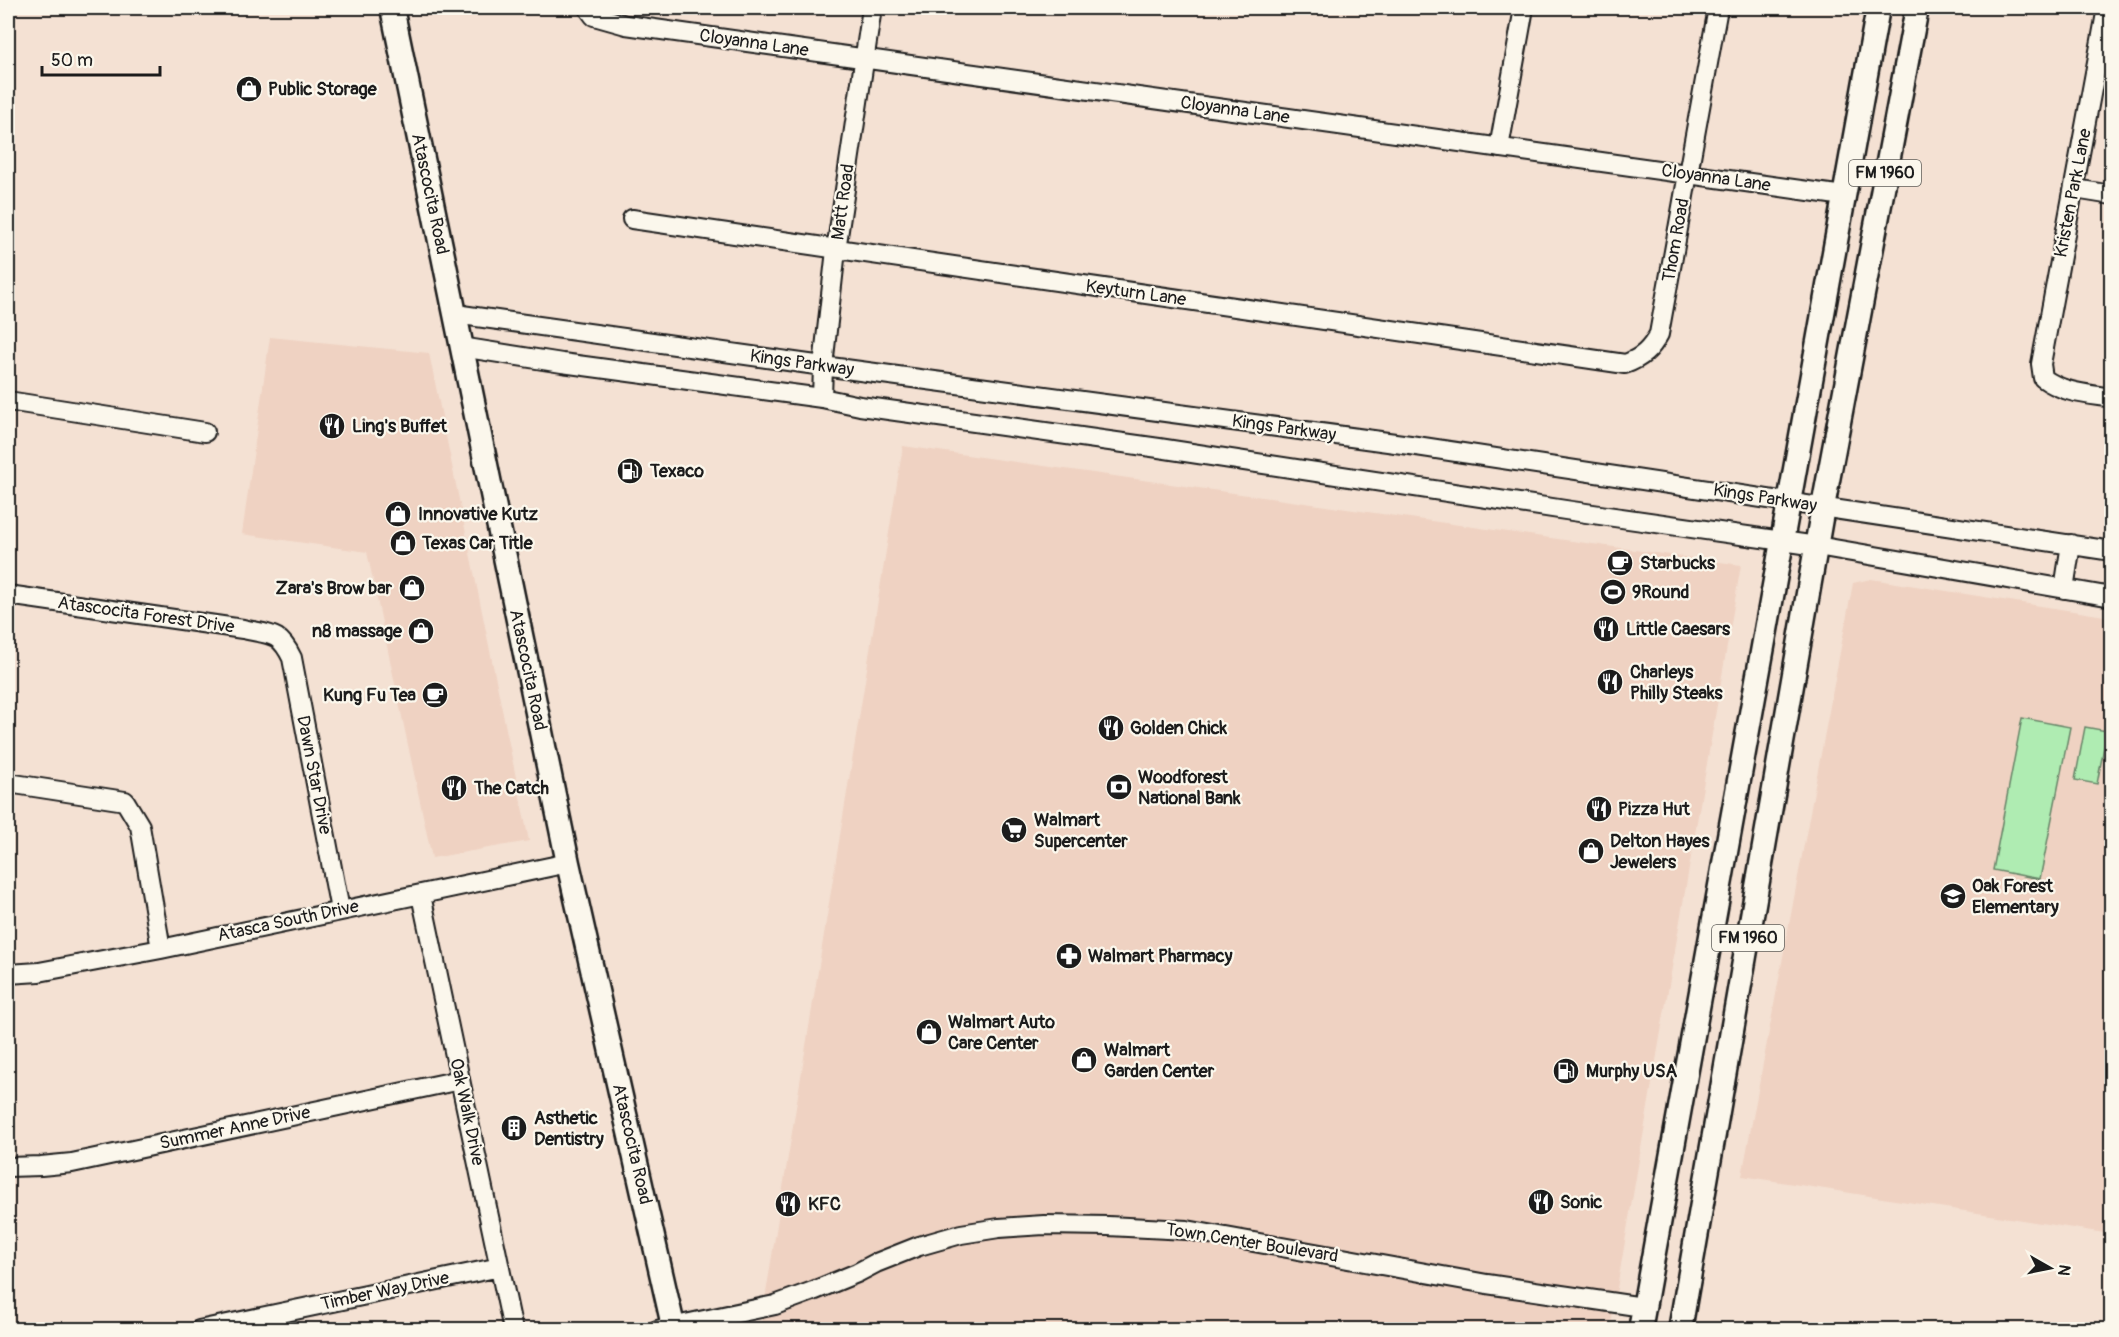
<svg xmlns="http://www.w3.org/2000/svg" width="2119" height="1337" font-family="Pangolin,sans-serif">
  <rect width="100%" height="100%" fill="#f4e1d3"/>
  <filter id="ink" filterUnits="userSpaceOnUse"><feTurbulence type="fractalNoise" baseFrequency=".0167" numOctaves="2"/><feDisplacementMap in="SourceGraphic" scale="12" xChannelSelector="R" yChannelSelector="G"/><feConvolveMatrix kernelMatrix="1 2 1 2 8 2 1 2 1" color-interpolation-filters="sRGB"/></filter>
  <g filter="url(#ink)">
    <path fill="#efd2c2" d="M270,337L429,353L529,841L432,858L367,552L242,534Z
      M903,446L1741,565L1610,1329L760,1330Z
      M1871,579L2111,617V1234L1742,1176L1853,583Z"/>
    <path fill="#afecb2" stroke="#668467" stroke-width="1.5" d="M2022,718L2070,727L2040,879L1993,870Z
      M2085,727L2107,731L2097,784L2075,780Z"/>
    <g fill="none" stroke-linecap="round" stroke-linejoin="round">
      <defs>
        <path id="minor" d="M588,8L594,16L626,25L1844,196
          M2107,8L2041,364L2043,378C2063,393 2087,394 2112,398
          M1499,148L1524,8
          M2075,189L2112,195
          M632,219L1625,364C1642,358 1651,349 1659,334L1718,8
          M455,314L823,366L1410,445L2112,551
          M461,347L562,363L822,398L860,406L1159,448L1572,511L1817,546L2112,597
          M822,398L823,366L836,250L872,8
          M8,401L205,432
          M2064,589L2071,544
          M8,595L243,629C270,635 279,631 292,658L340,910
          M8,783L125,801L140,826L161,949
          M421,895L513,1330
          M8,974L39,972L161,949L568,863
          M8,1167L41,1166L72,1163L460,1080
          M199,1330L500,1267
          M657,1330L775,1305L813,1291L857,1273L876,1263L919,1246L961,1234L999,1228L1044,1225L1108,1226L1187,1230L1487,1284L1643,1307"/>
        <path id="major" d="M392,8L568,863L674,1330
          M1640,1330L1878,8
          M1680,1330L1823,507L1917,8"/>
      </defs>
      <use href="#minor" stroke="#1c1c1c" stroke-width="22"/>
      <use href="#major" stroke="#1c1c1c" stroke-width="27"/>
      <use href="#minor" stroke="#fbf7ec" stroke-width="18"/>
      <use href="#major" stroke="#fbf7ec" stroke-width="22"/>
    </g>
  </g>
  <defs>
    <symbol id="shop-disc" viewBox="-11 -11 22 22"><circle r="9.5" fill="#1c1c1c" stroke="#fbf7ec"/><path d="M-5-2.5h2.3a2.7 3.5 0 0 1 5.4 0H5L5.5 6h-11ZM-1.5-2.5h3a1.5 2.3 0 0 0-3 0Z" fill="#fff"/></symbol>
    <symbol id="restaurant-disc" viewBox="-11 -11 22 22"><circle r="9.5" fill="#1c1c1c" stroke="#fbf7ec"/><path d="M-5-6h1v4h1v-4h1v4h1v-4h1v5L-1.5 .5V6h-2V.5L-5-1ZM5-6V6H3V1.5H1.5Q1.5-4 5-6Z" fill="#fff"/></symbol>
    <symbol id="fuel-disc" viewBox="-11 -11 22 22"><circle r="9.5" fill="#1c1c1c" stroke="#fbf7ec"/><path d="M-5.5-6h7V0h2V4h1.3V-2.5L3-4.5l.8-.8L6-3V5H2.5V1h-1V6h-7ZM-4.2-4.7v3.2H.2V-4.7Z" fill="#fff"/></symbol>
    <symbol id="cafe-disc" viewBox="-11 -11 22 22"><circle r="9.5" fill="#1c1c1c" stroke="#fbf7ec"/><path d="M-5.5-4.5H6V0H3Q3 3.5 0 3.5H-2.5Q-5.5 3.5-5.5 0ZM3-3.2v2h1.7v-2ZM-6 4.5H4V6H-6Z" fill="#fff"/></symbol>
    <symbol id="stadium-disc" viewBox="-11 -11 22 22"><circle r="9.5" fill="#1c1c1c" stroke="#fbf7ec"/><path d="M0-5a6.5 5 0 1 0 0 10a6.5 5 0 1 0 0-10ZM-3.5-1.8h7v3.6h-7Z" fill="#fff"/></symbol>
    <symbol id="bank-disc" viewBox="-11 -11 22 22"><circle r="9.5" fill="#1c1c1c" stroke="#fbf7ec"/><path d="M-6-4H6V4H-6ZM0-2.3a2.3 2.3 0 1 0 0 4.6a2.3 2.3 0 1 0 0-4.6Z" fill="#fff"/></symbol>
    <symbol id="supermarket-disc" viewBox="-11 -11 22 22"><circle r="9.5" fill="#1c1c1c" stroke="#fbf7ec"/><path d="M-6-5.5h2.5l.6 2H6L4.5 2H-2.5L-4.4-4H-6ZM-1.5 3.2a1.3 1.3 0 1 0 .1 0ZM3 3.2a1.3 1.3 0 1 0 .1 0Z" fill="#fff"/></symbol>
    <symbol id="school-disc" viewBox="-11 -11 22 22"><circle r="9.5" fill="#1c1c1c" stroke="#fbf7ec"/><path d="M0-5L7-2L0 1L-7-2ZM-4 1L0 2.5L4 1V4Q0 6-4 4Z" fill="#fff"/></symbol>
    <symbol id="pharmacy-disc" viewBox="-11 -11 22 22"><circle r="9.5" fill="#1c1c1c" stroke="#fbf7ec"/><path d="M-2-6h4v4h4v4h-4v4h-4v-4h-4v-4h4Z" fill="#fff"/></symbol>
    <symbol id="building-disc" viewBox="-11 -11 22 22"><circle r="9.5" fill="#1c1c1c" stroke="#fbf7ec"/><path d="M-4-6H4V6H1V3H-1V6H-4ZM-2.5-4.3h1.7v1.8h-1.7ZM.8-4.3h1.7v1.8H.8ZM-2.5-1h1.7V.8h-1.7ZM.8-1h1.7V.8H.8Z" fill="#fff"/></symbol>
  </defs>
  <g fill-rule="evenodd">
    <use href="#shop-disc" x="234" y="74" width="30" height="30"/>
    <use href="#restaurant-disc" x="317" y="411" width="30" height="30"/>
    <use href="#fuel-disc" x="615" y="456" width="30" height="30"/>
    <use href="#shop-disc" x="383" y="499" width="30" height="30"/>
    <use href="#shop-disc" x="388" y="528" width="30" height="30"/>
    <use href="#cafe-disc" x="1605" y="548" width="30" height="30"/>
    <use href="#shop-disc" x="397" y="573" width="30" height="30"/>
    <use href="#stadium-disc" x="1598" y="577" width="30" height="30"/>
    <use href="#restaurant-disc" x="1591" y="614" width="30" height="30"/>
    <use href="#shop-disc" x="406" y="616" width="30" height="30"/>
    <use href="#restaurant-disc" x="1595" y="667" width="30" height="30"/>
    <use href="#cafe-disc" x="420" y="680" width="30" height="30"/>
    <use href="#restaurant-disc" x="1096" y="713" width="30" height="30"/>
    <use href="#bank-disc" x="1104" y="772" width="30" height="30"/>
    <use href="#restaurant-disc" x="439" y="773" width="30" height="30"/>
    <use href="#restaurant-disc" x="1584" y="794" width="30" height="30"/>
    <use href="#supermarket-disc" x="999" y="815" width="30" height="30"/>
    <use href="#shop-disc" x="1576" y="836" width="30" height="30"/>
    <use href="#school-disc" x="1938" y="881" width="30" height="30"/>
    <use href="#pharmacy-disc" x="1054" y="941" width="30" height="30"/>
    <use href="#shop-disc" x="914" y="1017" width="30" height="30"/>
    <use href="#shop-disc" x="1069" y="1045" width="30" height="30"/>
    <use href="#fuel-disc" x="1551" y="1056" width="30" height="30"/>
    <use href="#building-disc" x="499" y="1113" width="30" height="30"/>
    <use href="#restaurant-disc" x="1526" y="1187" width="30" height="30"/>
    <use href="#restaurant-disc" x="773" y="1189" width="30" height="30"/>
  </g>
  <g text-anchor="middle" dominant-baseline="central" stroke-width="4.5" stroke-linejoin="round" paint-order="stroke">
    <g fill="#fbf7ec" stroke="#5f5e5a" stroke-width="1.5">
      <rect x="1849" y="160" width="72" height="26" rx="4.5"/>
      <rect x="1712" y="925" width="72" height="26" rx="4.5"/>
    </g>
    <g font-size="16" font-weight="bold" fill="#1c1c1c">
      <text x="1885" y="173">FM 1960</text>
      <text x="1748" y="938">FM 1960</text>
    </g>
    <g font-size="18" fill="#1c1c1c" stroke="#fbf7ec">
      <text transform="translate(754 43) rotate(8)">Cloyanna Lane</text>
      <text transform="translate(1235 110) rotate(8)">Cloyanna Lane</text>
      <text transform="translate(1716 178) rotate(8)">Cloyanna Lane</text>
      <text transform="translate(2073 193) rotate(-79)">Kristen Park Lane</text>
      <text transform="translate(430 194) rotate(78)">Atascocita Road</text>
      <text transform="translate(843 202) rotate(-82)">Matt Road</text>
      <text transform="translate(1676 240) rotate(-80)">Thom Road</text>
      <text transform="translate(1136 293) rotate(8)">Keyturn Lane</text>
      <text transform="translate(802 363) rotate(8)">Kings Parkway</text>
      <text transform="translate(1284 428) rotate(8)">Kings Parkway</text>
      <text transform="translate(1765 498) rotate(9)">Kings Parkway</text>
      <text transform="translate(146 615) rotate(8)">Atascocita Forest Drive</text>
      <text transform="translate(528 670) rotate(78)">Atascocita Road</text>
      <text transform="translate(314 775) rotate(79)">Dawn Star Drive</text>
      <text transform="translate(288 921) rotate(-12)">Atasca South Drive</text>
      <text transform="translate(467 1112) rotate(78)">Oak Walk Drive</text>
      <text transform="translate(235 1128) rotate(-12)">Summer Anne Drive</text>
      <text transform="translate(632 1144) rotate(77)">Atascocita Road</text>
      <text transform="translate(1252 1243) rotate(9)">Town Center Boulevard</text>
      <text transform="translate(385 1291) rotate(-12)">Timber Way Drive</text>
    </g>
    <g font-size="18" font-weight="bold" fill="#1c1c1c" stroke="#fbf7ec" text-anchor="start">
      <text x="268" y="89">Public Storage</text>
      <text x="352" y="426">Ling's Buffet</text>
      <text x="650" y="471">Texaco</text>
      <text x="418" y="514">Innovative Kutz</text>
      <text x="422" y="543">Texas Car Title</text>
      <text x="1640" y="563">Starbucks</text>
      <text x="392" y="588" text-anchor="end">Zara's Brow bar</text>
      <text x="1632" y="592">9Round</text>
      <text x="1626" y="629">Little Caesars</text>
      <text x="402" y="631" text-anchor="end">n8 massage</text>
      <text x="1630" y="672">Charleys<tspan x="1630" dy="21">Philly Steaks</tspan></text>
      <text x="416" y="695" text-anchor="end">Kung Fu Tea</text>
      <text x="1130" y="728">Golden Chick</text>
      <text x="1138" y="777">Woodforest<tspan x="1138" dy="21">National Bank</tspan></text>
      <text x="474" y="788">The Catch</text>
      <text x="1618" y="809">Pizza Hut</text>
      <text x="1034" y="820">Walmart<tspan x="1034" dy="21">Supercenter</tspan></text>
      <text x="1610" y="841">Delton Hayes<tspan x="1610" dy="21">Jewelers</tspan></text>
      <text x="1972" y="886">Oak Forest<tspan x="1972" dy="21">Elementary</tspan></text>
      <text x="1088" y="956">Walmart Pharmacy</text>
      <text x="948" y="1022">Walmart Auto<tspan x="948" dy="21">Care Center</tspan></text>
      <text x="1104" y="1050">Walmart<tspan x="1104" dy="21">Garden Center</tspan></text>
      <text x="1586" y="1071">Murphy USA</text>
      <text x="534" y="1118">Asthetic<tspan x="534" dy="21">Dentistry</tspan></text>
      <text x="1560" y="1202">Sonic</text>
      <text x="808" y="1204">KFC</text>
    </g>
  </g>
  <rect width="2119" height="1337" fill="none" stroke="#fbf7ec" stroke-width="30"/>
  <rect x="15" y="15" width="2089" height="1307" fill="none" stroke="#1c1c1c" stroke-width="2" filter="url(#ink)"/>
  <g transform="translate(2050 1268) rotate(99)" stroke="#fbf7ec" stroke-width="4.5" paint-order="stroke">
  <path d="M0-4.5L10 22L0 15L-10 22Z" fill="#1c1c1c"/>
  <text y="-9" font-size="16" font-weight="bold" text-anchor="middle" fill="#1c1c1c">N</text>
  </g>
  <path d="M42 66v9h118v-9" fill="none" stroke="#1c1c1c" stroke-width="3"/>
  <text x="51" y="66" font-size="18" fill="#1c1c1c" stroke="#fbf7ec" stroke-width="4.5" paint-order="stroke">50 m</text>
</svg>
